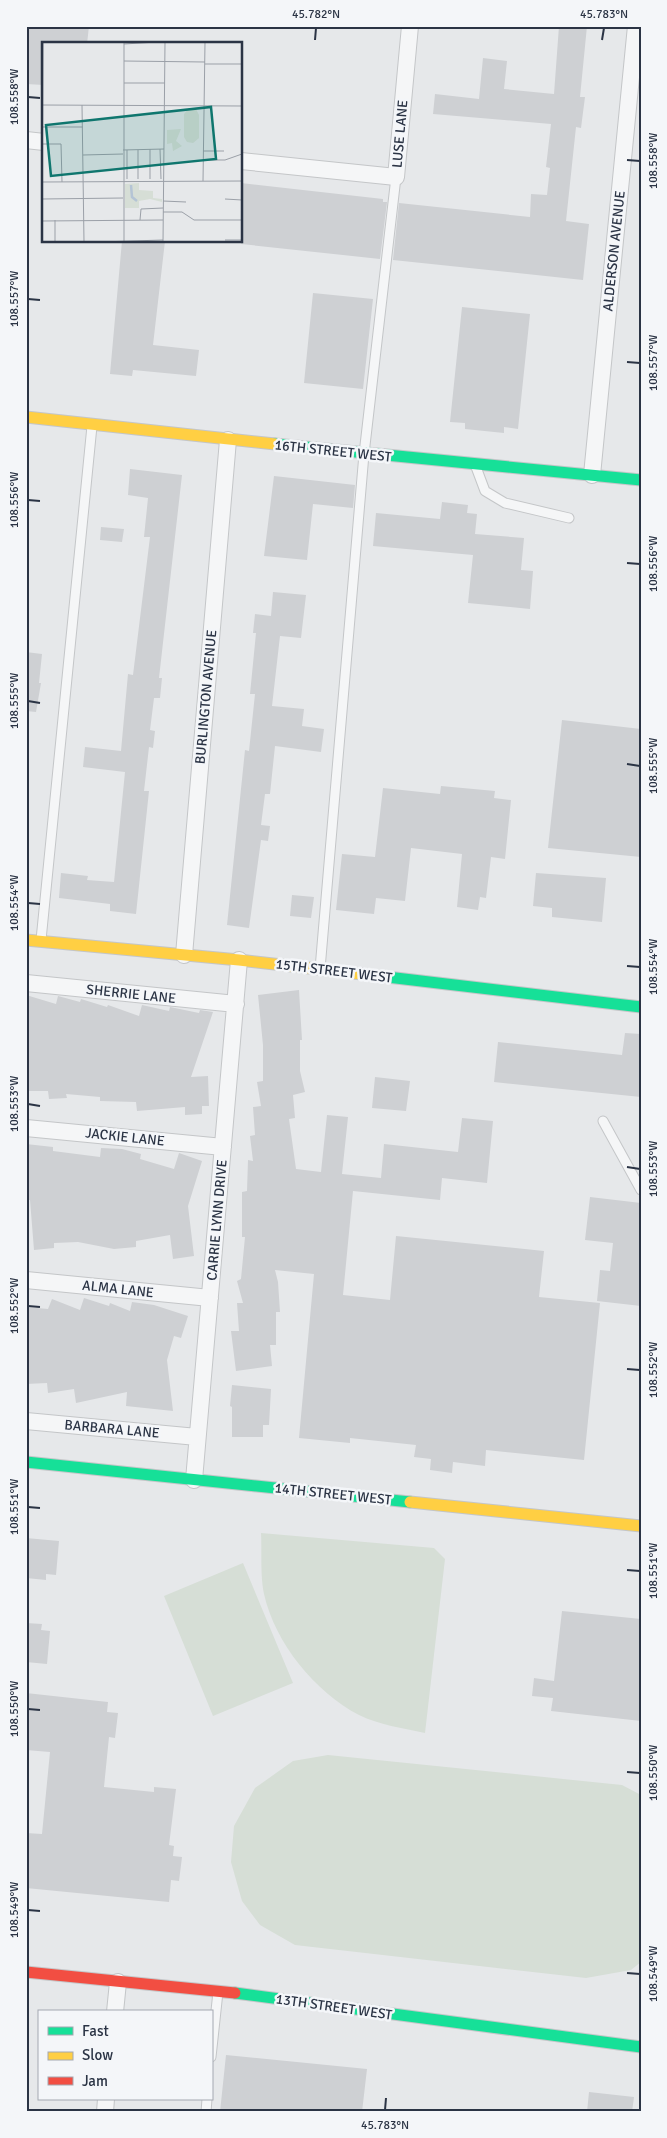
<svg xmlns="http://www.w3.org/2000/svg" width="667" height="2138" font-family="Signika,sans-serif">
  <rect width="100%" height="100%" fill="#e6e8ea"/>
  <path fill="#d6ded6" d="M261,1533L434,1548L445,1559L425,1733C403,1728 379,1725 359,1715C315,1692 275,1643 264,1594C260,1575 262,1552 261,1533Z
    M243,1563L293,1683L213,1716L164,1596Z
    M328,1755L622,1785L641,1795V1962L631,1970L586,1978L295,1945L260,1925L242,1901L231,1862L234,1826L255,1788L293,1761Z"/>
  <path fill="#ced0d3" d="M26,26H89L87,44H44V85L26,84Z
    M559,26H587L580,97H585L581,128L576,127L566,221L589,224L583,280L393,260L399,203L530,217L531,194L547,195L550,168L546,167L551,124L433,114L435,94L479,99L483,58L507,61L504,89L554,94Z
    M241,183L383,199V202H387L380,259L241,244Z
    M122,241H165L153,345L199,350L196,376L133,370L132,376L110,374Z
    M313,293L373,299L363,389L304,383Z
    M462,307L530,314L518,429L504,427V433L465,429V423L450,422Z
    M130,469L182,475L159,678H162L160,698H154L150,730L155,731L153,748L149,747L144,791H149L136,914L110,911V904L59,898L61,873L88,876L87,880L114,882L125,772L83,767L85,747L121,751L128,674L133,675L150,537H144L148,498L128,495Z
    M274,476L355,485L353,508L313,504L307,560L264,556Z
    M442,502L468,505L467,513L477,514L475,534L524,538L521,570L533,571L530,609L468,603L473,555L373,546L376,513L440,519Z
    M101,527L124,529L122,542L100,540Z
    M273,592L306,595L301,638L280,636L272,706L304,709L302,726L324,729L321,752L275,746L270,794H265L261,825L270,826L268,841L261,840L249,928L227,925L245,750L249,751L255,694H250L256,633H253L255,614L271,616Z
    M26,652L42,654L39,683H41L36,712L26,711Z
    M562,720L641,729V857L548,848Z
    M441,786L495,791L494,798L511,800L505,859L491,857L486,898L480,897L478,910L457,907L462,854L411,848L405,901L376,898L374,914L336,910L342,854L375,857L383,788L440,794Z
    M536,873L606,878L602,922L552,917V908L533,906Z
    M292,895L314,897L311,918L290,916Z
    M299,990L302,1040H300V1071L305,1092L293,1095L295,1118L289,1119L296,1169L321,1172L327,1115L348,1117L342,1174L381,1178L384,1144L458,1152L462,1118L493,1121L487,1183L442,1178L440,1200L353,1191L343,1295L390,1300L396,1236L544,1251L539,1297L600,1303L584,1460L486,1450L485,1466L453,1462L452,1473L430,1470L431,1459L414,1457L416,1445L350,1438V1443L299,1438L314,1274L275,1270L278,1282L280,1312H276V1345H270L272,1366L236,1371L231,1331H239L237,1303H243L237,1281L241,1279L245,1237H242V1192L247,1191L248,1160L253,1161L250,1136L255,1135L253,1107L261,1106L257,1082L263,1081V1045L258,995Z
    M26,995L56,1004L58,996L80,1002L81,999L107,1007L108,1005L139,1016L142,1005L169,1011L170,1007L199,1013L200,1010L213,1012L191,1077L208,1076L209,1106H202V1114L185,1115V1107L137,1111L136,1102L100,1101V1097L66,1094L67,1098L49,1099L48,1091H26Z
    M625,1033L641,1034V1097L494,1082L498,1042L622,1055Z
    M375,1077L410,1081L406,1111L372,1108Z
    M26,1144L53,1147V1151L100,1157L101,1148L122,1149L141,1154L140,1159L174,1169L179,1153L202,1161L188,1206L194,1256L173,1259L170,1235L136,1241V1247L114,1249L78,1242L54,1243V1248L34,1250L30,1200H26Z
    M590,1197L641,1203V1306L597,1301L600,1270L610,1271L613,1243L585,1240Z
    M84,1298L109,1306L110,1303L130,1311L132,1302L154,1305L188,1316L181,1338L174,1336L167,1360L173,1411L126,1406L127,1392L76,1403L74,1389L48,1393L47,1383L26,1384V1307L48,1309L52,1299L80,1310Z
    M232,1385L271,1389L269,1425H263V1437H232V1407L230,1406Z
    M26,1538L59,1541L56,1575L46,1574V1580L26,1578Z
    M562,1611L641,1619V1721L551,1711L553,1698L532,1696L534,1678L554,1681Z
    M26,1623L42,1624L41,1630L50,1631L47,1664L26,1662Z
    M26,1693L108,1702L107,1712L118,1713L115,1738L109,1737L104,1787L154,1792V1787L176,1789L169,1845L174,1846L173,1856L182,1857L179,1881L171,1880L169,1902L26,1888V1833L42,1834L50,1752L26,1750Z
    M226,2055L367,2069L362,2112H220Z
    M589,2092L634,2097L632,2112H587Z"/>
  <g fill="none" stroke-linecap="round" stroke-linejoin="round">
    <defs>
      <path id="lane" d="M476,467L485,491L505,503L569,518
        M41,940L92,426
        M320,969L364,454L396,177
        M603,1121L641,1190
        M211,2057L218,1992
        M206,2112L207,2099"/>
      <path id="street" d="M26,140L44,142
        M241,161L396,177L410,26
        M592,475L636,26
        M184,955L228,440
        M26,983L236,1004
        M26,1128L223,1147
        M26,1280L210,1298
        M26,1421L197,1437
        M194,1480L239,960
        M115,2012L118,1982
        M105,2112L106,2099"/>
      <path id="fast" d="M275,444L641,480
        M362,974L641,1007
        M26,1462L410,1502
        M235,1993L641,2047"/>
      <path id="slow" d="M26,417L275,444
        M26,940L239,960L362,974
        M410,1502L641,1526"/>
      <path id="jam" d="M26,1972L235,1993"/>
    </defs>
    <use href="#lane" stroke="#c4c6c8" stroke-width="11"/>
    <use href="#street" stroke="#c4c6c8" stroke-width="18"/>
    <use href="#fast" stroke="#c4c6c8" stroke-width="13"/>
    <use href="#slow" stroke="#c4c6c8" stroke-width="13"/>
    <use href="#jam" stroke="#c4c6c8" stroke-width="13"/>
    <use href="#lane" stroke="#f5f6f7" stroke-width="9"/>
    <use href="#street" stroke="#f5f6f7" stroke-width="16"/>
    <use href="#fast" stroke="#16e098" stroke-width="11"/>
    <use href="#slow" stroke="#ffcf43" stroke-width="11"/>
    <use href="#jam" stroke="#f24e42" stroke-width="11"/>
  </g>
  <path fill="none" stroke="#2b3445" stroke-width="2" d="M315,40L316,28M602,40L604,28M28,97L40,98M627,160L640,161M28,299L40,300M627,362L640,363M28,500L40,501M627,563L640,564M28,701L40,703M627,764L640,766M28,903L40,904M627,966L640,967M28,1104L40,1106M627,1167L640,1169M28,1306L40,1307M627,1369L640,1370M28,1507L40,1508M627,1570L640,1571M28,1709L40,1710M627,1772L640,1773M28,1910L40,1911M627,1973L640,1974M385,2110L386,2098"/>
  <g text-anchor="middle" dominant-baseline="central" stroke-width="5" stroke-linejoin="round" paint-order="stroke">
    <g font-size="14" fill="#2b3445" stroke="#f4f6f9">
      <text transform="translate(400 134) rotate(-85)">LUSE LANE</text>
      <text transform="translate(614 251) rotate(-84)">ALDERSON AVENUE</text>
      <text transform="translate(333 451) rotate(6)">16TH STREET WEST</text>
      <text transform="translate(206 697) rotate(-85)">BURLINGTON AVENUE</text>
      <text transform="translate(334 971) rotate(7)">15TH STREET WEST</text>
      <text transform="translate(131 994) rotate(6)">SHERRIE LANE</text>
      <text transform="translate(125 1137) rotate(6)">JACKIE LANE</text>
      <text transform="translate(217 1220) rotate(-85)">CARRIE LYNN DRIVE</text>
      <text transform="translate(118 1289) rotate(6)">ALMA LANE</text>
      <text transform="translate(112 1429) rotate(5)">BARBARA LANE</text>
      <text transform="translate(333 1494) rotate(6)">14TH STREET WEST</text>
      <text transform="translate(334 2007) rotate(8)">13TH STREET WEST</text>
    </g>
  </g>
  <g transform="translate(42 42)">
    <rect width="200" height="200" fill="#e6e8ea"/>
    <path d="M147,66L154,67L157,73V96L151,101L145,100L142,95V72ZM139,87L134,99L140,104L131,109L130,101L125,102V88ZM97,141V148L111,149V156L120,157V160L108,157L97,159V166H83V142Z" fill="#d6ded6"/>
    <path fill="none" stroke="#b4c4d5" stroke-width="2.5" d="M89,143L90,155L95,159"/>
    <path fill="none" stroke="#9ba0a8" stroke-width="1" d="M163,0H189M82,2L115,0M82,19L163,20M163,22H200M82,41H123M0,63L200,64M40,63L42,200M0,85H41M1,102H19L20,140M108,107V137M118,107L119,137M81,108L122,107M85,108V137M96,108V137M161,109H182M41,113L81,112M161,118H183L200,112M161,139L163,0M0,140L200,139M0,157L81,156M183,157L200,158M121,159L144,160M121,170H140L152,178H200M13,178V200M98,178L99,167L121,166M0,179L1,0M0,179L121,178M183,198H200M58,200L121,198M82,200V0M121,200L123,0"/>
    <path fill="#0f766e" fill-opacity="0.15" stroke="#0f766e" stroke-width="2.5" d="M169,65L174,117L9,134L4,83Z"/>
    <rect width="200" height="200" fill="none" stroke="#2b3445" stroke-width="2.5"/>
  </g>
  <rect width="667" height="2138" fill="none" stroke="#f4f6f9" stroke-width="55"/>
  <rect x="38" y="2010" width="175" height="90" fill="#f4f6f9" stroke="#a4a8b1"/>
  <rect x="48" y="2027" width="25" height="8" fill="#16e098" stroke="#a4a8b1"/>
  <text x="82" y="2036" font-size="15" fill="#2b3445">Fast</text>
  <rect x="48" y="2052" width="25" height="8" fill="#ffcf43" stroke="#a4a8b1"/>
  <text x="82" y="2060" font-size="15" fill="#2b3445">Slow</text>
  <rect x="48" y="2077" width="25" height="8" fill="#f24e42" stroke="#a4a8b1"/>
  <text x="82" y="2086" font-size="15" fill="#2b3445">Jam</text>
  <rect x="28" y="28" width="612" height="2082" fill="none" stroke="#2b3445" stroke-width="2"/>
  <g font-size="12" text-anchor="middle" fill="#2b3445">
    <text x="316" y="18">45.782°N</text>
    <text x="604" y="18">45.783°N</text>
    <text transform="translate(14 97) rotate(-90)" y="4">108.558°W</text>
    <text transform="translate(653 161) rotate(-90)" y="4">108.558°W</text>
    <text transform="translate(14 299) rotate(-90)" y="4">108.557°W</text>
    <text transform="translate(653 363) rotate(-90)" y="4">108.557°W</text>
    <text transform="translate(14 500) rotate(-90)" y="4">108.556°W</text>
    <text transform="translate(653 564) rotate(-90)" y="4">108.556°W</text>
    <text transform="translate(14 701) rotate(-90)" y="4">108.555°W</text>
    <text transform="translate(653 766) rotate(-90)" y="4">108.555°W</text>
    <text transform="translate(14 903) rotate(-90)" y="4">108.554°W</text>
    <text transform="translate(653 967) rotate(-90)" y="4">108.554°W</text>
    <text transform="translate(14 1104) rotate(-90)" y="4">108.553°W</text>
    <text transform="translate(653 1169) rotate(-90)" y="4">108.553°W</text>
    <text transform="translate(14 1306) rotate(-90)" y="4">108.552°W</text>
    <text transform="translate(653 1370) rotate(-90)" y="4">108.552°W</text>
    <text transform="translate(14 1507) rotate(-90)" y="4">108.551°W</text>
    <text transform="translate(653 1571) rotate(-90)" y="4">108.551°W</text>
    <text transform="translate(14 1709) rotate(-90)" y="4">108.550°W</text>
    <text transform="translate(653 1773) rotate(-90)" y="4">108.550°W</text>
    <text transform="translate(14 1910) rotate(-90)" y="4">108.549°W</text>
    <text transform="translate(653 1974) rotate(-90)" y="4">108.549°W</text>
    <text x="385" y="2129">45.783°N</text>
  </g>
</svg>
